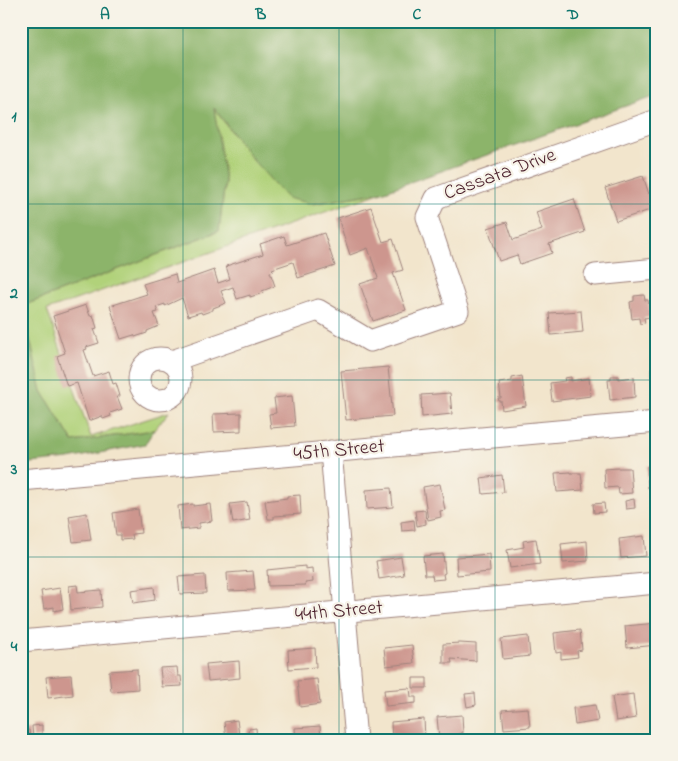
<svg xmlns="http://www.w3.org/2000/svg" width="678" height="761" font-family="'Indie Flower',sans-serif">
  <rect width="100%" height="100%" fill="#f7f3e8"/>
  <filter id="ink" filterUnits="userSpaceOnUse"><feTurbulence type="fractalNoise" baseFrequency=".02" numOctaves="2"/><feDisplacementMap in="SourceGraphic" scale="10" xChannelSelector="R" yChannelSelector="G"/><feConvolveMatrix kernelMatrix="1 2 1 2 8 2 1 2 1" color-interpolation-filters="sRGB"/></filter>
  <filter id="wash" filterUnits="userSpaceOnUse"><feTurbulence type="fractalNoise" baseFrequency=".0096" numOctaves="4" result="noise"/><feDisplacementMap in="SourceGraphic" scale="20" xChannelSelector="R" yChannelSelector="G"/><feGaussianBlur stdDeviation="1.12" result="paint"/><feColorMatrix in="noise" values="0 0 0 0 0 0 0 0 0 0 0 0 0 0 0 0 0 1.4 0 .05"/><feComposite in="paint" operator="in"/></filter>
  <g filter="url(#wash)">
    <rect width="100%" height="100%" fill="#f2e5cc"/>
    <path fill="#b1d27a" stroke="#7e7852" d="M213,107L252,159L312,204L382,192L47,310L91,437L169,412L154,430L73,442L42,391L22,306L219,231L225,181Z"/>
    <path fill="#8cb46a" stroke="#6b6a4a" d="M21,21H657V95L382,192L312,204L287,198L252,159L214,108L225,181L219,231L22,306L42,391L73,442L154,430L145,444L69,459L21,464Z"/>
    <g id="blocks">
      <path fill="#cd968e" d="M643,176L649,194L657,191V219L653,209L616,221L605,188Z
        M574,199L585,232L549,244L552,253L520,264L517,255L499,261L488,228L507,222L513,240L542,230L536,212Z
        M371,207L383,242L393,239L403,270L393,273L406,310L373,321L360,284L378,278L368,248L350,255L338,218Z
        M324,233L335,266L298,278L293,262L272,269L274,271L270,272L275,286L262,291L263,293L250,297V295L237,299L233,287L221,291L226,303L213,308V310L202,314L201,312L188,316L182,298L165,306V304L156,307L158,312L154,313L159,326L147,331V333L135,337L134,335L121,339L110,306L147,294L143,284L175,274L177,283L214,270L218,283L230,279L226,266L263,254L260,244L284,236L287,245Z
        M644,295L645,300H648L651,317L644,318L645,323L640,324L639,318L632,319L630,302L634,301V296Z
        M86,305L90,316L93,315L97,328L94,329L99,343L86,347L87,349L84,350L93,376L109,371L113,384L116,383L120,396H117L122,409L110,413L111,416L103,419L102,416L89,421L77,383L67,386L57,356L65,353L53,316Z
        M581,311L583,332L551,335L549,313Z
        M388,367L393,416L346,420L341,371Z
        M651,369H657V392H654Z
        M522,376L526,406L502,410L501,401H499L498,398H501L499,383L512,381V378Z
        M611,376H618V379L634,377L635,397L610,400L608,380H611Z
        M571,377V381L589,378L591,396L552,401L550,383L565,381L564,378Z
        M450,393L452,414L422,417L421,395Z
        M292,396L295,426L271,428L269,414L276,413L274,398Z
        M241,413V431L214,432L213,414Z
        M657,465L656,487L648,488L647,466Z
        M619,468H630L632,493L619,494L618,487L605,488L604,469Z
        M571,472V473H581L583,490L557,492L555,473Z
        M502,475L504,492L483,494L481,478Z
        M440,484L445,510L440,511L441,517L428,520L423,487Z
        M391,488L393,507L367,509L366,490Z
        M300,495L301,514L274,516V519H268L265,501L287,498V496Z
        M634,499L635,508L626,509L625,501Z
        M247,502L250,520L233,523L230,504Z
        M604,503L605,512L594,513L593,504Z
        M193,504V506L210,504L212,521L199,523V528L180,530L178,506Z
        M138,509L141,533L132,534L133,539L120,540V535H116L113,513Z
        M425,510L426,524L417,526L415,511Z
        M87,513L91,540L73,542L69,516Z
        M414,520L415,530L402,531L401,522Z
        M644,536L646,556L621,558L619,539Z
        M536,539L540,564L510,568L507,550L524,547L523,541Z
        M587,541L588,561L563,563L561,544Z
        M443,554L445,573L443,574L444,579L433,580L432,575H425L423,556Z
        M489,554L490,572L457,575L456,557Z
        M401,557L404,575L379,579L376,561Z
        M305,566V569L312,568L313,582L305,583L306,585L268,586L267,570Z
        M253,571L255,590L228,591L227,573Z
        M205,575L206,593L180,594L178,577Z
        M77,585L78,592L101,590L102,607L71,610L69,586Z
        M154,587L155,600L133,603L131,590Z
        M60,588L63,609L54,611V607L44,609L41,591Z
        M21,598H24L26,615L21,616Z
        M657,623V645L627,648L625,626Z
        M580,630L582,650L577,651L578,657L561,659V652L556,653L554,633Z
        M528,636L530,656L503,659L501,639Z
        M460,643L476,644V661L451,659L452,663H443V644Z
        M412,645L414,663L386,666L384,648Z
        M315,648L316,667L289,669L288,650Z
        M239,661L240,678L208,681L206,664Z
        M177,667L178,676H181L182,686L162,687L160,668Z
        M137,669L138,689L111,691L109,671Z
        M71,675L73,695L48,698L46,677Z
        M413,678H427V688H413Z
        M317,679L320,704L300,707L297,681Z
        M410,688L411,697H416V703L386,706L384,690Z
        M475,693L476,705L467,707L465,694Z
        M633,694L636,718L616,721L612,697Z
        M595,705L598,721L575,725L573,708Z
        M528,708L530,727L504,729L502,710Z
        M462,715L463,733H460V737L439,738L437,717Z
        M424,719L425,738L392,740L391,722Z
        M237,720L239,735H247L249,729L256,728L257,740H226L224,722Z
        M42,725V737L33,738L32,726Z
        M320,726L321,740H296L295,728Z
        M29,730L30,740H21V731Z"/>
    </g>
  </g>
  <g filter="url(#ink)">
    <use href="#blocks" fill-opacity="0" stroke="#9e827c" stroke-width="1"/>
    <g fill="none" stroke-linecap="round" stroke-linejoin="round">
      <defs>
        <path id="minor" d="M595,275L657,269
          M139 379a21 21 0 1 1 42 0a21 21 0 1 1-42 0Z
          M172,361L318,310L370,341L458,311L427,217L436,198L657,120
          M331,451L356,740
          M21,480L657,422
          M21,641L657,583"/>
      </defs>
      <use href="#minor" stroke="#9e827c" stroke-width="23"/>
      <use href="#minor" stroke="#fff" stroke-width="21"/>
    </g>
  </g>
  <path fill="none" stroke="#0f766e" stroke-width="1" stroke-opacity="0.55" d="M183,21V740M339,21V740M495,21V740M21,204H657M21,380H657M21,557H657"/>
  <g text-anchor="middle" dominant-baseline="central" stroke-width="4.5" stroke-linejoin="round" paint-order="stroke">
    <g font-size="20" fill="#4a1f2b" stroke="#f7f3e8">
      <text transform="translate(500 175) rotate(-20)">Cassata Drive</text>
      <text transform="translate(339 451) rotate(-5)">45th Street</text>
      <text transform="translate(339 612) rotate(-5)">44th Street</text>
    </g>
  </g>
  <rect width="678" height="761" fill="none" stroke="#f7f3e8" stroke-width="55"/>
  <rect x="28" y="28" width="622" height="706" fill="none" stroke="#0f766e" stroke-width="2"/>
  <g font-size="16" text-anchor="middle" font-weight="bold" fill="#0f766e">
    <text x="105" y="19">A</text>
    <text x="261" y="19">B</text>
    <text x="417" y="19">C</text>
    <text x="573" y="19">D</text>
    <text x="14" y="121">1</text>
    <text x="14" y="298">2</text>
    <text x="14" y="474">3</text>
    <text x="14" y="651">4</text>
  </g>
</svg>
